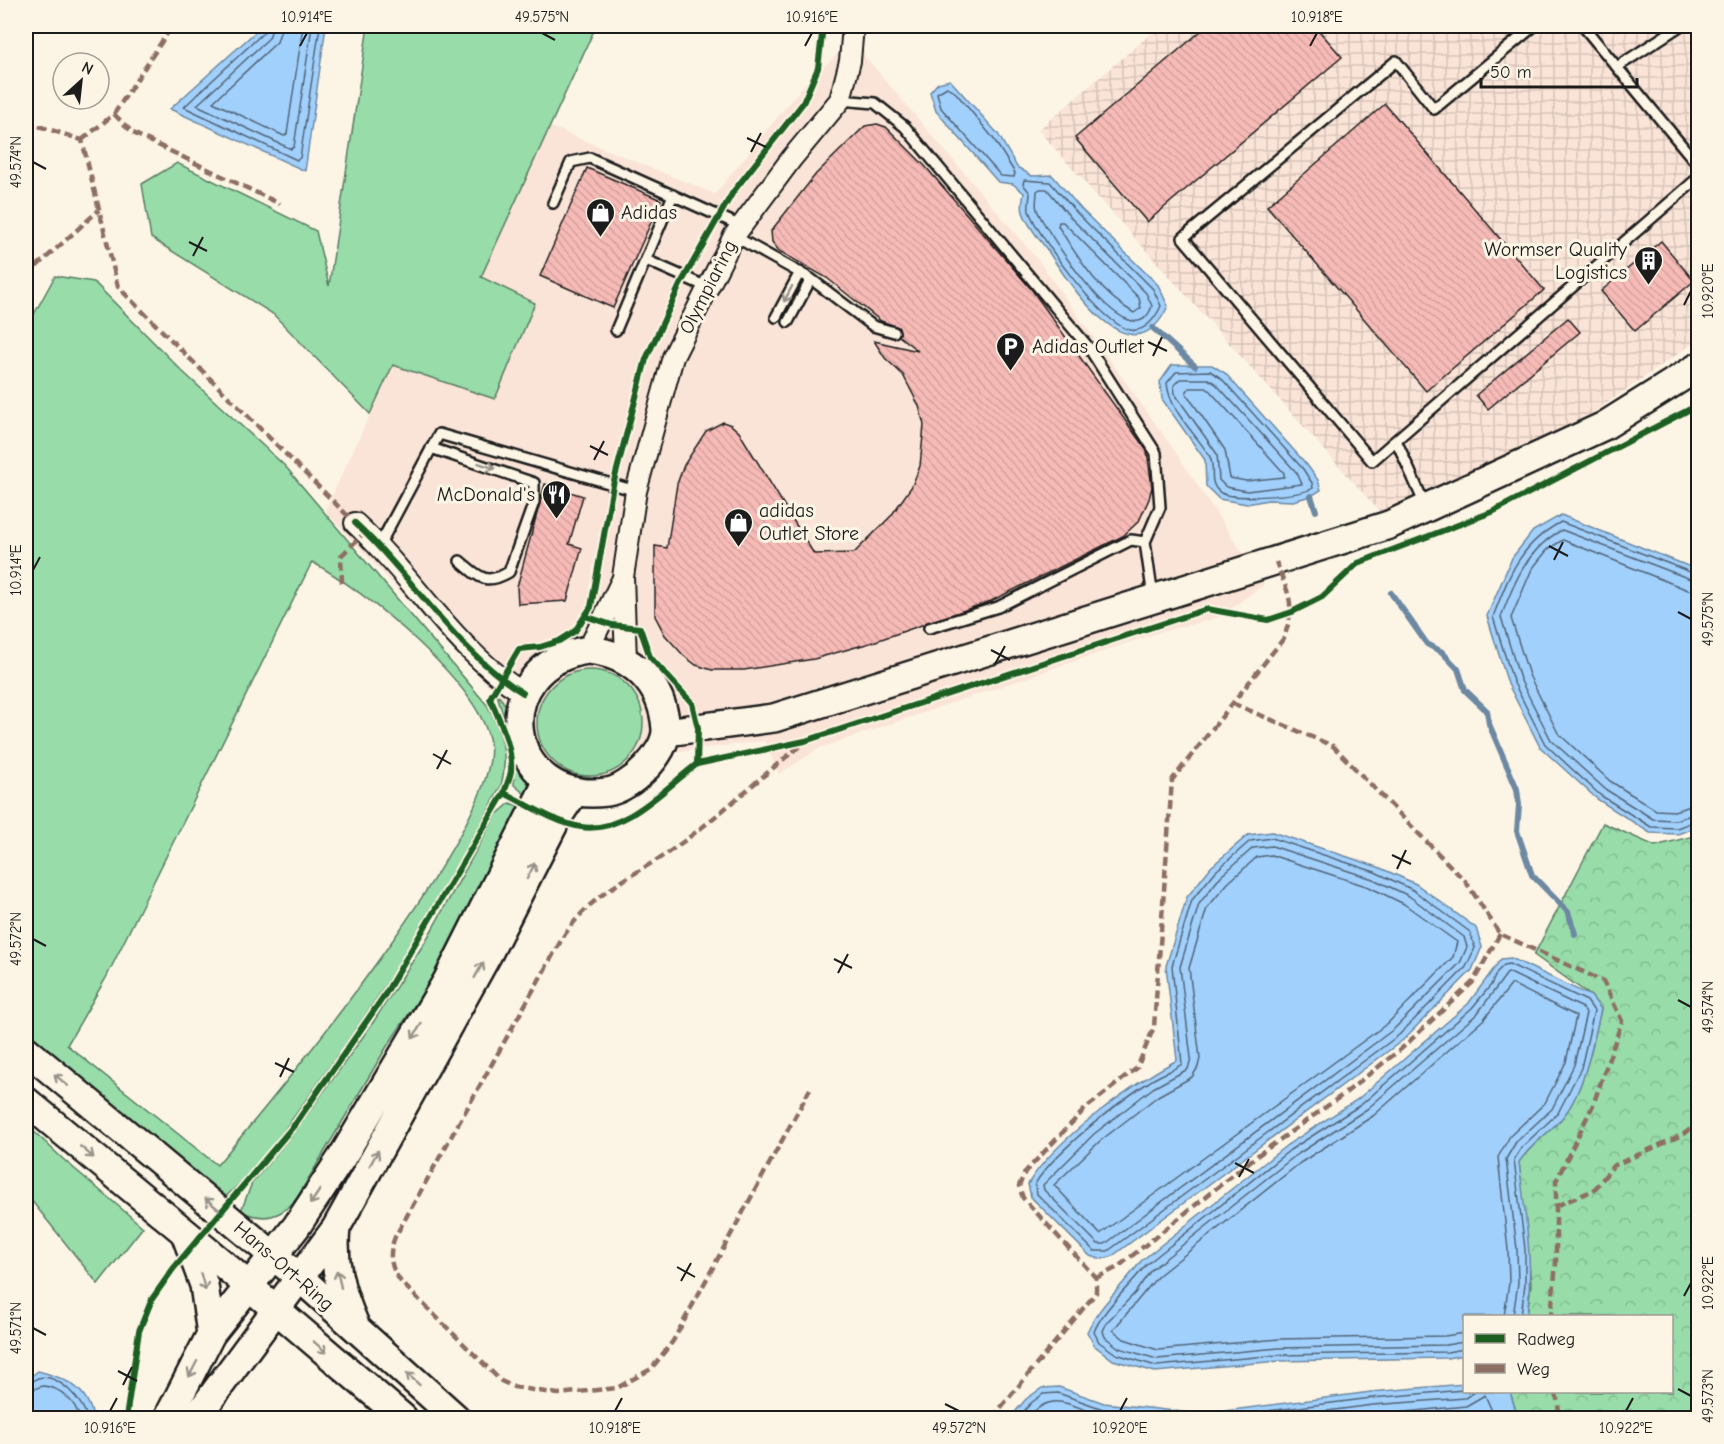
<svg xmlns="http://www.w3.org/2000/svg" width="1724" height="1444" font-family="'Comic Neue',sans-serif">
  <defs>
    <pattern id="industrial-grid" width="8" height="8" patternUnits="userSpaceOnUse" patternTransform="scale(1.5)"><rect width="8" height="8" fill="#fae4d7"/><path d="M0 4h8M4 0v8" fill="none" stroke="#d6c3b8"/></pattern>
    <pattern id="forest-crowns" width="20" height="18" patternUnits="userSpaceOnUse" patternTransform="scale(1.5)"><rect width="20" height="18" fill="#97dca9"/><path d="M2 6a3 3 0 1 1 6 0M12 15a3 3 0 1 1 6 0" fill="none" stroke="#82bc91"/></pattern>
    <pattern id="building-back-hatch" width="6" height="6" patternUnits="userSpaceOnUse" patternTransform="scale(1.5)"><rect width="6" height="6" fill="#f7bbb7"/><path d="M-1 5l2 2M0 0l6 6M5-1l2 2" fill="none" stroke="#d3a09d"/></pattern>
  </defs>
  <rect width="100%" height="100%" fill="#fcf5e5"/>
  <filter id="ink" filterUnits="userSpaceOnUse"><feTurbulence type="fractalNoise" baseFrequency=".0167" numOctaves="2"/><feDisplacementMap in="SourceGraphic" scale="12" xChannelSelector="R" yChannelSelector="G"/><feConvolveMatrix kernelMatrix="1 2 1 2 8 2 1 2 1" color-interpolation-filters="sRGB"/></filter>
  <g filter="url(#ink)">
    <path fill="#fae4d7" d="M852,41L1038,260L1172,447L1264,585L1217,618L1160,632L820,748L779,774L764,741L674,752L662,761L637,788L533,774L507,706L325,511L393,365L495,399L481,278L549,126L715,194L802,87Z"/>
    <path fill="url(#industrial-grid)" d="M1160,26H1698V340L1591,414L1381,513L1038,130Z"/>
    <path fill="#97dca9" stroke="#5a7c62" stroke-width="1.5" fill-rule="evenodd" d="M368,26H596L481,277L535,303L495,399L393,365L370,414L273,314L151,238L142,184L177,163L316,231L329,286Z
      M55,276L94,282L182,371L285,466L487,705C502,731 509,756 501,786C448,890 386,989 318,1083C292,1120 257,1170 223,1199L26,1038V329ZM312,562C364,590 480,683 490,743C504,820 273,1100 217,1165L67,1045L106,978Z
      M537 723a53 53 0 1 1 106 0a53 53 0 1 1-106 0Z
      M497,694C518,718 535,764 526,795L514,785L515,759Z
      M510,803L520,807L450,952L386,1048L297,1198C282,1217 263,1222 241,1211L252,1183L299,1126L372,1024L425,942L496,815Z
      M26,1124L63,1159L143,1227L98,1284L31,1200H26Z"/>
    <path fill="url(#forest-crowns)" stroke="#5a7c62" stroke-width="1.5" d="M1603,823L1655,846L1698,835V1418H1518L1510,1392H1672V1316H1527L1531,1284L1519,1162C1531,1144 1548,1134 1562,1118C1584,1092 1593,1043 1601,1009L1591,996L1534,955Z"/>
    <path fill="#a1d0fc" stroke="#6c88a2" stroke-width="1.5" d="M262,26H326L305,171L170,109Z
      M950,80L998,134L1017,167L1032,176L1052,175L1081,209L1158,285L1168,306C1133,382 1071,287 1048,251C1040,240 1027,225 1023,212C1021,207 1023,199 1024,193L1013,184L998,182L936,111L930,92L938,83Z
      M1172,365H1212L1225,373L1307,465L1318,480L1321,490L1311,496L1293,501L1268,500L1247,504L1219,499L1206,486L1205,460L1162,399L1160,382Z
      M1561,515L1698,570V826L1678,834L1650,833L1597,799L1540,747L1508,684L1487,616L1512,558L1533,531Z
      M1272,832L1378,867L1416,884L1476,928L1482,947L1472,970L1403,1040L1111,1257L1100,1259L1090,1256L1031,1197L1028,1184C1054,1140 1132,1084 1177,1060L1166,966L1187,897L1211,867L1248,835Z
      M1511,958L1591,996L1601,1009C1593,1043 1584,1092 1562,1118C1548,1134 1531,1144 1519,1162C1525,1214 1534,1263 1527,1316H1464V1355L1447,1358L1280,1361L1155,1372L1113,1360L1095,1346L1087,1332C1099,1305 1124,1285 1141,1261L1287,1145L1358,1099L1468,1004L1501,959Z
      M38,1371C66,1378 88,1388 93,1418H26V1380Z
      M1464,1384V1392H1510L1518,1418H1010L1026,1399L1042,1388L1059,1387L1104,1403L1201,1414L1371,1392Z"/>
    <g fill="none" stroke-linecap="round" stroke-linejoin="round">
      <path stroke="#516476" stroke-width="1.5" d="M266,26L264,32L184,107L297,160L300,158L320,26
        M273,26L269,38L197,105L291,149L294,147L312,26
        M282,26L277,42L213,102L284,136L287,134L303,26
        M947,87L956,93L993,138L1015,173L1014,177L1001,176L941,108L937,93Z
        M1024,180L1050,182L1077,213L1153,289L1161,306C1156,317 1145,333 1130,330C1102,324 1039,238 1029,211C1028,206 1030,198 1030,193L1023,184Z
        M1040,189H1047L1071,218L1146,293L1152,306C1132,366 1046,231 1037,210C1035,205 1037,197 1037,191Z
        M1059,222H1063L1139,298L1141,308L1134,313C1099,293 1079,259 1058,226Z
        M1176,372L1210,371L1221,378L1303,469L1312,483L1313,488C1301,496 1233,500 1221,493C1206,483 1217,468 1209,455C1195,433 1169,410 1167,383Z
        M1180,379H1208L1216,384L1297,473L1302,484L1247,491L1226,487L1219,480L1217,454L1175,394L1174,385Z
        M1189,388H1206L1210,391L1284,473V477L1246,481L1230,478L1225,450L1186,393Z
        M1698,575L1561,522C1520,544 1509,575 1493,617L1513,681L1545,744L1600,795L1651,827L1677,828L1698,820
        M1698,582L1562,530C1528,548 1514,582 1501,617L1520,679L1551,740L1605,789L1653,819L1675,820L1698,813
        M1698,591L1688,590L1563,540L1548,549L1532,569L1511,618L1529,675L1558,733L1610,781L1656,810L1674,811L1698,804
        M1272,838L1375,872L1413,890L1470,932L1475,948L1466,967L1399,1035L1108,1251H1094L1037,1194L1035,1184C1054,1152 1117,1103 1149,1082C1159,1075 1172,1071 1182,1064L1172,966L1192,900L1216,871L1250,841Z
        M1272,846L1373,879L1409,896L1464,937L1467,947L1460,963L1394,1029L1105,1244H1098L1044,1190L1043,1185L1094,1134L1153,1088L1188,1069L1191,1058L1180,967L1199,904L1221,876L1253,848Z
        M1271,855L1369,887L1404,904L1457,942L1453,957L1388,1023L1100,1234L1054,1185L1100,1141L1158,1096L1192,1077L1198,1067L1200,1058L1189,968L1207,908L1228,883L1257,857Z
        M1464,1333L1445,1336L1279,1339L1158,1350L1124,1339L1113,1330L1158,1276L1300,1163L1373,1116L1483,1020L1512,984L1576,1016L1566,1062L1545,1103L1510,1136L1498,1157L1508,1250L1509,1283L1504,1316
        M1464,1342L1446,1345L1279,1348L1157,1359L1119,1348L1105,1337L1103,1331L1107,1322L1135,1293L1151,1270L1295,1156L1367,1109L1477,1014L1508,972L1581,1007L1586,1013L1574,1065L1552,1109L1516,1142L1506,1159L1517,1249L1518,1283L1513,1316
        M1464,1349L1447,1352L1280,1355L1156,1366L1116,1354L1099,1342L1094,1332C1102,1310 1131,1285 1146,1265L1290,1150L1362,1104L1472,1008L1491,985L1497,972L1504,965L1509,964L1587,1001L1594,1011L1581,1068L1558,1113L1522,1147L1514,1160L1525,1249V1284L1521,1316
        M26,1384C32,1384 33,1380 38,1378C58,1372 84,1402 87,1418
        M26,1392C33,1391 38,1386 44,1386C60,1387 77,1403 79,1418
        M1018,1418L1031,1403L1043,1394L1058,1393L1103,1409L1186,1418
        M1028,1418C1056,1384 1077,1413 1114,1418
        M1211,1418L1372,1398L1464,1390
        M1273,1418L1373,1405L1465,1398L1475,1392
        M1343,1418L1466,1406L1485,1395L1495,1418"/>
      <path stroke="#6c88a2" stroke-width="6" d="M1153,328L1195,366
        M1311,496L1316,511
        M1391,593L1427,644L1442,652L1458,669L1465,690L1487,711L1489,724L1517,789L1519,805L1517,831L1532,875L1568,912L1575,934"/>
    </g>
    <path fill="url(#building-back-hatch)" stroke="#1c1c1c" stroke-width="1.5" d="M1207,26H1315L1342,57L1147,222L1075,138Z
      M1385,104L1544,290L1426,391L1267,206Z
      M877,124L886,127L925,166L1032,290L1147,451L1152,487L1149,499L1139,521L1123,536L991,601L870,643L814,659L744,670H712L696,665L684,656L665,635L655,616V546L667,548L677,484L684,465L706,431L723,422L731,425L739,432L814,554L854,553L891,516L912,486L920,466L924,425L919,406L903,375L885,358L874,341L918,351L899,336L898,327L881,321L827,278L779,251L772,242L771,231L816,174L865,126Z
      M587,168L661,200L613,308L540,276Z
      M1661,241L1694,281L1635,331L1601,291Z
      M1568,318L1580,332L1488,409L1476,395Z
      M545,484L583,496L569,544L582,548L567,601L518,604L517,587Z"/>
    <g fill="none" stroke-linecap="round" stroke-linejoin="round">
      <defs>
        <path id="lane" d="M1583,26L1698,165
          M1617,67L1680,26
          M840,100L875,103L905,127L1089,348L1156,453L1160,507L1145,542L1153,597
          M553,203L571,162L590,158L741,226
          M734,236L811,279L873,326L894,332
          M646,260L707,287
          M776,317L800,272
          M788,322L811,279
          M616,330L673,195
          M1396,440L1372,461L1183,238L1396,61L1434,109L1534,26
          M431,448L534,483V502L509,572C485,586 479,577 460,561
          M1425,505L1396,440L1698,178
          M379,546L439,434L636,491
          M929,628L998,607L1131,540L1145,542"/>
        <path id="street" d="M355,523C414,577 455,651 523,693
          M588,650L622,580
          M626,660L623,577L636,491L673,357L734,236L792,158L840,100L850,61L853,26"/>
        <path id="secondary" d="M588,650C632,654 663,684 666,729C667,753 630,789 607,792C503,806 484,665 588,650Z
          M666,732L774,718L1389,525L1604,426L1698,367
          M26,1050L299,1277L456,1418
          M26,1101L223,1264L403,1418
          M336,1228C332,1263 341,1293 355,1325
          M186,1236L204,1285L211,1334
          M168,1418L211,1334L296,1227L344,1154L447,981L548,781
          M196,1418L336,1228L489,952L557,818L574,793"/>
      </defs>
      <use href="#lane" stroke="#1c1c1c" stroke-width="14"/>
      <use href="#street" stroke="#1c1c1c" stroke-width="24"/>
      <use href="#secondary" stroke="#1c1c1c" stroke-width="32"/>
      <use href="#lane" stroke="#fcf5e5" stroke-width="9"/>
      <use href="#street" stroke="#fcf5e5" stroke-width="20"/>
      <use href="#secondary" stroke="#fcf5e5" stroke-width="27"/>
      <path stroke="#8d6e63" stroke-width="4.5" stroke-dasharray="9 4.5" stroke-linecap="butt" d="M114,114L133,133L280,204
        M26,122L82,140L118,287L355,523
        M82,140L114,114L172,26
        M26,276L99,210
        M342,583L341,556L365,532
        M1232,703L1333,746L1466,882L1500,934L1603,981L1622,1021L1593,1105L1556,1181V1263L1551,1316
        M800,746C758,779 719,816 676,847C631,879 595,889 563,937L395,1237C388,1254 390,1267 401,1282L501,1381L514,1387L558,1394L617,1388L651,1369L673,1341L810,1089
        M1556,1206L1594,1190L1613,1166L1684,1134L1698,1123
        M1096,1278L1118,1267L1254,1158L1344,1094L1401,1049L1473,982L1500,934
        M1556,1392L1560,1418
        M992,1418L1096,1293V1278L1023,1198L1019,1186L1025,1172L1086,1108L1137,1068L1154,1027L1172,780L1284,638C1296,602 1289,596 1276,562"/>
      <defs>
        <path id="cycleway" d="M355,523C414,577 455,651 523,693
          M697,764L805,741L1207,609L1268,620L1292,612L1322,597L1358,563L1492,512L1698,405
          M504,793C527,804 555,823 581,827C624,834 665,788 697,764L698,728L692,703L650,657L640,628L612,625L585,616
          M126,1418L139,1331L152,1299L173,1269L296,1123L384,996L504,793C506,786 510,778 511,771C513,747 499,719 490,698L519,649L540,647L559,641L575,631L591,607L613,485L646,359L680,285L733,192L803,103L818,68L823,26"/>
      </defs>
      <use href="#cycleway" stroke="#fcf5e5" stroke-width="10"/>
      <use href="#cycleway" stroke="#1b5e20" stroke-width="6"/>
    </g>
    <defs><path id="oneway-shaft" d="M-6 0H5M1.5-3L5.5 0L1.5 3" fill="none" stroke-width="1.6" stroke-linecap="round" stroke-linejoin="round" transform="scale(1.5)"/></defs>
    <g stroke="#97938b">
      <use href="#oneway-shaft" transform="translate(788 294) rotate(118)"/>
      <use href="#oneway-shaft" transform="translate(487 466) rotate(18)"/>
      <use href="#oneway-shaft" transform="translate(531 871) rotate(-63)"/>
      <use href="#oneway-shaft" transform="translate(479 970) rotate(-61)"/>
      <use href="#oneway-shaft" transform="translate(417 1031) rotate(121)"/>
      <use href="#oneway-shaft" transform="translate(61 1080) rotate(-140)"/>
      <use href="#oneway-shaft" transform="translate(87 1152) rotate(40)"/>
      <use href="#oneway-shaft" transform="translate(374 1158) rotate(-61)"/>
      <use href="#oneway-shaft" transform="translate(315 1197) rotate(124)"/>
      <use href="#oneway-shaft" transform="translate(212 1204) rotate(-140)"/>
      <use href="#oneway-shaft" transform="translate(339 1279) rotate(-103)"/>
      <use href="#oneway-shaft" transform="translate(203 1282) rotate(74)"/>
      <use href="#oneway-shaft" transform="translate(320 1347) rotate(41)"/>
      <use href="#oneway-shaft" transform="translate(193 1369) rotate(117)"/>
      <use href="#oneway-shaft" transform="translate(413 1379) rotate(-138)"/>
    </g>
  </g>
  <path fill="none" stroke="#1c1c1c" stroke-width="2" d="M542,33L555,40M300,46L307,33M805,46L812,33M1310,46L1317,33M747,138L766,147M751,152L761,133M33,162L46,169M189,242L207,251M193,256L203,237M1684,305L1691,291M1148,342L1167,351M1153,356L1162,337M590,446L608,455M594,460L604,441M1549,546L1568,556M1554,560L1563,542M33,570L40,557M1678,612L1691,619M991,650L1010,660M995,664L1005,646M433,754L451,764M437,769L447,750M1392,855L1411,864M1397,869L1406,850M33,939L46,946M834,959L852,968M838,973L848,954M1678,1000L1691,1007M275,1063L294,1072M280,1077L289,1058M1235,1163L1254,1173M1239,1177L1249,1159M677,1267L695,1277M681,1281L691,1263M1684,1296L1691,1283M33,1328L46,1335M118,1371L137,1381M123,1385L132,1367M1678,1389L1691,1396M945,1404L959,1411M110,1411L117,1398M615,1411L622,1398M1120,1411L1127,1398M1626,1411L1633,1398"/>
  <defs>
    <symbol id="shop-pin" viewBox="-11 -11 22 30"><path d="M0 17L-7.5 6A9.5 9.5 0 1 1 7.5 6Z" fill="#1c1c1c" stroke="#fcf5e5"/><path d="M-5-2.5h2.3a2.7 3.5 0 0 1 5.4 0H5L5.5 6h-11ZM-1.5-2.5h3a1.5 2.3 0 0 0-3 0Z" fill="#fff"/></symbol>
    <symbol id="building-pin" viewBox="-11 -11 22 30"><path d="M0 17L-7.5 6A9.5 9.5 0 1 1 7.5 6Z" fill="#1c1c1c" stroke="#fcf5e5"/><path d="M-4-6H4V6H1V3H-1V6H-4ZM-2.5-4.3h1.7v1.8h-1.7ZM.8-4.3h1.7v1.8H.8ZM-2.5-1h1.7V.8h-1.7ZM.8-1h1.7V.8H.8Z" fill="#fff"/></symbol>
    <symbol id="parking-pin" viewBox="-11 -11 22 30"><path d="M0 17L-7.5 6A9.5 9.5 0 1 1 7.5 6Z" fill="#1c1c1c" stroke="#fcf5e5"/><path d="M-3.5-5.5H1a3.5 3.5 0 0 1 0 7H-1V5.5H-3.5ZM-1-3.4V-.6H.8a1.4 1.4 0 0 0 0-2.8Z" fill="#fff"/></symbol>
    <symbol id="restaurant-pin" viewBox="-11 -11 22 30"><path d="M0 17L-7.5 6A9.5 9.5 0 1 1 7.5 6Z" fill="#1c1c1c" stroke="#fcf5e5"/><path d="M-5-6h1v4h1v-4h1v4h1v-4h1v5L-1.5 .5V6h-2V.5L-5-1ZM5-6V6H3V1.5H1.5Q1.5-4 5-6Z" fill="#fff"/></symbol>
  </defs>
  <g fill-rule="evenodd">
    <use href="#shop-pin" x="584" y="196" width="33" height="45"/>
    <use href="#building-pin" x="1632" y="244" width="33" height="45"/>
    <use href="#parking-pin" x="994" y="330" width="33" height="45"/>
    <use href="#restaurant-pin" x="540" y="478" width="33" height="45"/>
    <use href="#shop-pin" x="722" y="506" width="33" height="45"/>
  </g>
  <g text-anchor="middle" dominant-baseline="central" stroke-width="6" stroke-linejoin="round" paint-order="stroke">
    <g font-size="20" fill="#1c1c1c" stroke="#fcf5e5" text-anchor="start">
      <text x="621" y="212">Adidas</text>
      <text x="1627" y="249" text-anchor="end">Wormser Quality<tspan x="1627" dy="23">Logistics</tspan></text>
      <text x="1032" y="346">Adidas Outlet</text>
      <text x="535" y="494" text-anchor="end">McDonald's</text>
      <text x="759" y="510">adidas<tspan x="759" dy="23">Outlet Store</tspan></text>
    </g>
    <g font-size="20" fill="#1c1c1c" stroke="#fcf5e5">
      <text transform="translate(708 287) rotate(-63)">Olympiaring</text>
      <text transform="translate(284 1266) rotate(41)">Hans-Ort-Ring</text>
    </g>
  </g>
  <rect width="1724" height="1444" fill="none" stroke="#fcf5e5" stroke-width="66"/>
  <rect x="1463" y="1315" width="210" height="78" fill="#fcf5e5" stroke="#a29e95" stroke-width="1.5"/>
  <rect x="1475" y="1334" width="30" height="9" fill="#1b5e20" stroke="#a29e95" stroke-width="1.5"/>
  <text x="1517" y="1345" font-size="18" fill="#1c1c1c">Radweg</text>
  <rect x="1475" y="1364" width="30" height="9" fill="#8d6e63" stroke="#a29e95" stroke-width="1.5"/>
  <text x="1517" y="1375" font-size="18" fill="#1c1c1c">Weg</text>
  <g transform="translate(81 81) rotate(27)"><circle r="28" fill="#fcf5e5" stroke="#a29e95" stroke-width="1.5"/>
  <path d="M0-4.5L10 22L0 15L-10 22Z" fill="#1c1c1c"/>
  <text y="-9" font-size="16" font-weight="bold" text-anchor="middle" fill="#1c1c1c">N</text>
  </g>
  <path d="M1481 78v9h156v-9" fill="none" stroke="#1c1c1c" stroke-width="3"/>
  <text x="1490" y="78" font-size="18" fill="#1c1c1c" stroke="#fcf5e5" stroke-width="4.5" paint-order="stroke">50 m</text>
  <rect x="33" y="33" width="1658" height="1378" fill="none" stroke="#1c1c1c" stroke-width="2"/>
  <g font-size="15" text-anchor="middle" fill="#1c1c1c">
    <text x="307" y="22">10.914°E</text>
    <text x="542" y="22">49.575°N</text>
    <text x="812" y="22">10.916°E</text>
    <text x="1317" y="22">10.918°E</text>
    <text transform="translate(16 162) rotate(-90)" y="5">49.574°N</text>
    <text transform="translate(1708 291) rotate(-90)" y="5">10.920°E</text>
    <text transform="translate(16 570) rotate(-90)" y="5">10.914°E</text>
    <text transform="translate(1708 619) rotate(-90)" y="5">49.575°N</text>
    <text transform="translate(16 939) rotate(-90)" y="5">49.572°N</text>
    <text transform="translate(1708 1007) rotate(-90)" y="5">49.574°N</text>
    <text transform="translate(1708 1283) rotate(-90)" y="5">10.922°E</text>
    <text transform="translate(16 1328) rotate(-90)" y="5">49.571°N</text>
    <text transform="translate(1708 1396) rotate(-90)" y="5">49.573°N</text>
    <text x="110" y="1433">10.916°E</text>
    <text x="615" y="1433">10.918°E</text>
    <text x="959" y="1433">49.572°N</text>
    <text x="1120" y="1433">10.920°E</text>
    <text x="1626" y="1433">10.922°E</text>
  </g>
</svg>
